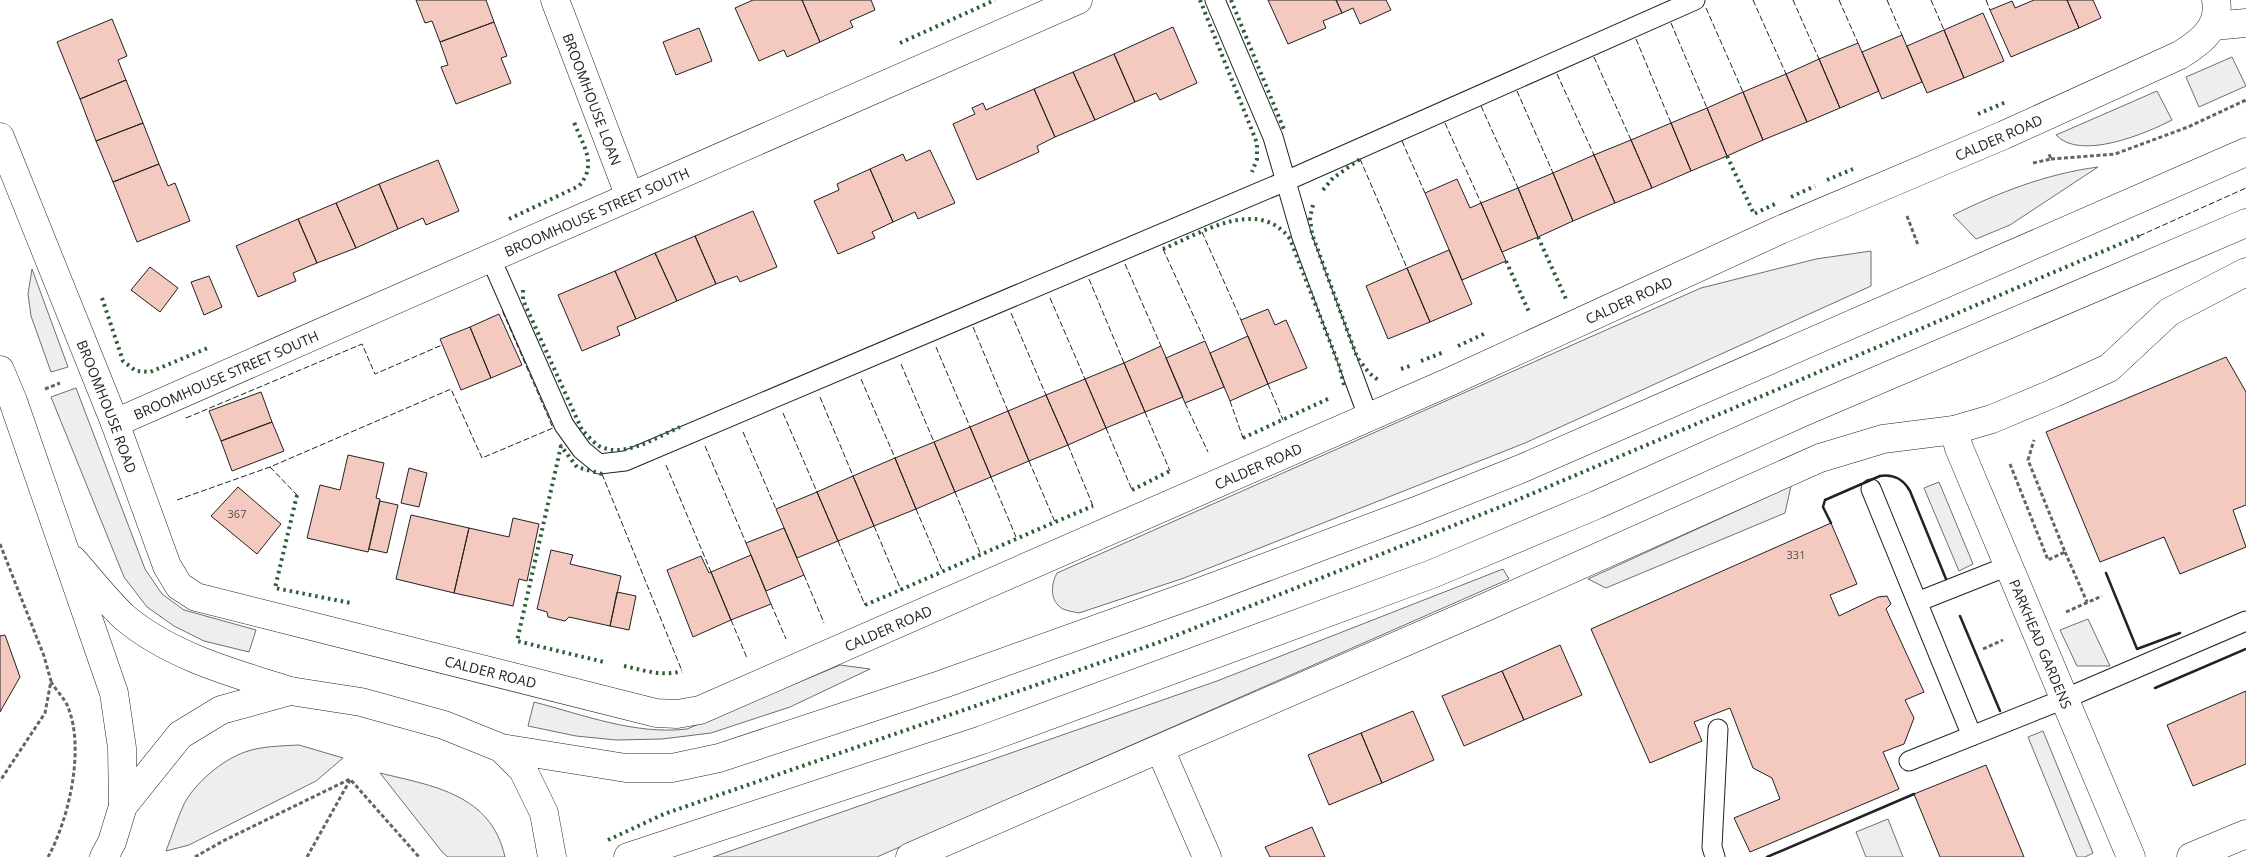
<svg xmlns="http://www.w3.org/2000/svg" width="2246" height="857" font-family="'Open Sans',sans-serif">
  <rect width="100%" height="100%" fill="#fff"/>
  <path fill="#eee" stroke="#6f6f6f" d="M2232,57L2246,86L2199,107L2186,77Z
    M2157,91L2172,120C2145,134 2080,161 2056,135Z
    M2098,167L2010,225L1976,239L1953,215C2000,192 2046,174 2098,167Z
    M1871,251V286L1525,443L1184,578L1079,613C1075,612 1067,611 1063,609C1049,601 1051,584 1057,573L1701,288L1816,259Z
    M32,269L68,367L51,372L31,316L28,294Z
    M76,388L145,569L162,594L184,610L256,630L249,652L204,641L174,626L147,607L124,577L51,397Z
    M1939,482L1973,564L1959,571L1924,488Z
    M1503,569L1509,579L877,857H713L1217,681Z
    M2088,619L2110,666H2077L2060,630Z
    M840,665L870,669L790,707L711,733L662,739L616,740L576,736L528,726L534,702C584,715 635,735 687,729Z
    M2043,731L2093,853L2085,857H2077L2028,737Z
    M299,745L343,758L316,781L189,845L166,851C172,836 177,819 184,804C195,783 222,760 245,752C262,746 281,746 299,745Z
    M380,773C433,786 491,794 505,857H448L443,853Z"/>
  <path fill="#ededed" stroke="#6f6f6f" d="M1791,486L1785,513L1606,588L1588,579Z
    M1888,819L1903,857H1866L1856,832Z"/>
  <path fill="#f3c9c0" stroke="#222" d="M416,0H486L494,22L440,42L432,21L425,23Z
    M753,0H802L820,42L787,57L784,50L759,61L735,8Z
    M802,0H871L875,10L850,21L853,27L820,42Z
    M1268,0H1336L1342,13L1323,21L1326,28L1288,44Z
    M1336,0H1386L1391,10L1360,24L1353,8L1342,13Z
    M2034,0H2067L2079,28L2011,57L1990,10L2012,1L2015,8Z
    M2067,0H2093L2101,18L2079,28Z
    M1983,13L2004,61L1964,78L1944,30Z
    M112,19L127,56L118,60L126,80L80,99L57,42Z
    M494,22L507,56L501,58L511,83L456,104L441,67L448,65L440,42Z
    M1173,27L1197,83L1160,100L1156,93L1135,102L1114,54Z
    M699,28L712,61L676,75L663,42Z
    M1944,30L1964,78L1927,93L1907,46Z
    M1902,35L1922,82L1882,99L1862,52Z
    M1858,43L1879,91L1840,108L1819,59Z
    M1114,54L1135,102L1095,120L1073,72Z
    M1819,59L1840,108L1807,122L1786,74Z
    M1073,72L1095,120L1055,137L1034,89Z
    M1786,74L1807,122L1763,140L1743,92Z
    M126,80L143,123L96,141L80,99Z
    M1034,89L1055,137L1037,146L1039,152L977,180L953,124L975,114L972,108L983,103L986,110Z
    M1743,92L1763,140L1727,156L1707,108Z
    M1707,108L1727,156L1691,171L1671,123Z
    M143,123L159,164L113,182L96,141Z
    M1671,123L1691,171L1652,188L1631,140Z
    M1631,140L1652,188L1615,203L1594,155Z
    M930,150L955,203L918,219L915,212L893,222L870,169L903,154L906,161Z
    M1594,155L1615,203L1573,221L1553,173Z
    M438,160L459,211L426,225L423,218L398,229L379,184Z
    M159,164L168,186L175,183L190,221L137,242L113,182Z
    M870,169L893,222L872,232L875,238L838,254L814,201L839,190L837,184Z
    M1553,173L1573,221L1538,237L1518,188Z
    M1457,179L1470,208L1481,203L1506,261L1462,280L1425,193Z
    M379,184L398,229L356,248L336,203Z
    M1518,188L1538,237L1502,252L1481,203Z
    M336,203L356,248L317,263L298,219Z
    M753,211L777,267L740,282L737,276L716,284L695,236Z
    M298,219L317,263L293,273L296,281L258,297L236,246Z
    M695,236L716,284L677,301L655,253Z
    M1449,250L1472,304L1430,322L1407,268Z
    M655,253L677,301L636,319L615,271Z
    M150,267L178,288L160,312L131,290Z
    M1407,268L1430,322L1388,339L1366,286Z
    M615,271L636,319L617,327L620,335L582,351L558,295Z
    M209,276L222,307L204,315L191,282Z
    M1268,309L1275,325L1286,320L1307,368L1268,384L1241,320Z
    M499,314L522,365L491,378L470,327Z
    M470,327L491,378L461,390L440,339Z
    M1248,336L1268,384L1230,401L1210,353Z
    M1205,341L1224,387L1185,403L1166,358Z
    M1161,346L1183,397L1145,412L1124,363Z
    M2226,357L2246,392V505L2233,510L2246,547L2180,574L2164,537L2100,562L2046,432Z
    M1124,363L1145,412L1106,428L1085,379Z
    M1085,379L1106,428L1068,445L1046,395Z
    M261,392L272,422L221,441L209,411Z
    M1046,395L1068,445L1029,461L1008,411Z
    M1008,411L1029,461L991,477L970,427Z
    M272,422L284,451L232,471L221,441Z
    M970,427L991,477L955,492L934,442Z
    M934,442L955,492L916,509L895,458Z
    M348,455L384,463L376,498L380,499L368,552L307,538L320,485L340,490Z
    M895,458L916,509L874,526L853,476Z
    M409,468L427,473L419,507L401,503Z
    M853,476L874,526L838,541L817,492Z
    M238,487L281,524L257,554L211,516Z
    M817,492L838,541L797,558L776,509Z
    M380,501L398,505L387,553L369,549Z
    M411,515L469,528L454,593L396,579Z
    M513,518L539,524L527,581L519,579L513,606L454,593L469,528L509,537Z
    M1831,523L1857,584L1830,595L1839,616L1878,597L1887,596L1891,604L1886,609L1924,692L1905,700L1914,718L1904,744L1883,752L1899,789L1750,852L1734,818L1780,799L1772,778L1753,768L1730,708L1694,722L1702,741L1650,763L1591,629Z
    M784,528L804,575L766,591L746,543Z
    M551,550L573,555L570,564L621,576L610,626L569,617L565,621L548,617L547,612L537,609Z
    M751,555L771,604L731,620L711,572Z
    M701,556L709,573L711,572L731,620L693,637L667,570Z
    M617,592L636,596L629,630L610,626Z
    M5,635L20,677L0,712V636Z
    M1560,645L1582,695L1524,720L1502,671Z
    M1502,671L1524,720L1464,746L1442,696Z
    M2246,691V764L2193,786L2167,725Z
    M1413,711L1434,760L1382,783L1361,733Z
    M1361,733L1382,783L1329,805L1308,755Z
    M1986,765L2024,857H1940L1914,794Z
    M1312,827L1325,857H1270L1265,847Z"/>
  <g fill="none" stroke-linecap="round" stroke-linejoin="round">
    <defs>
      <path id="lane" d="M1215,0L1273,137L1302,237L1368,416
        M491,259L564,425L582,450L599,464L625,461L1286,181L1695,0
        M1871,489L1972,736
        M1917,602L2008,566
        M1909,761L2064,699L2246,621
        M1715,857L1712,847L1718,729"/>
      <g id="street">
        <path id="s1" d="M555,0L630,197"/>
        <path d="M2214,26L2246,23"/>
        <path id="s2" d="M0,137L115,423L167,566L179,586L196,597L656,713L677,714L700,710L1449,382L1780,230L2004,135L2180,55C2201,42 2221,27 2216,0"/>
        <path id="s3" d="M115,423L1078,0"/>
        <path id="s4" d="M1954,430L1959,448L2131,857"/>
        <path d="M1160,749L1207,857"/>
        <path d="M910,857L1486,607L1820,458L1883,439L1954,430L1992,419L2054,393L2109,368L2169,312L2246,272"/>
        <path d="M2191,857L2246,834"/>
      </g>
      <path id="secondary" d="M0,370L13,401L114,693L122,748L123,806
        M73,560C90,579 106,600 124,617C170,656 233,673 290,691"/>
      <path id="primary" d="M501,748L523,770L544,813L552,857
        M104,857L112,842L123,806L180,735L221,710L290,691L361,702L444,725L501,748L626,768H672L719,758L943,684L1200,592L1418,510L1523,468L2246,152
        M628,857L982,740L1432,574L1596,505L1801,413L2246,223"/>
    </defs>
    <use href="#lane" stroke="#222" stroke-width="21"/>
    <use href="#street" stroke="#222" stroke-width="29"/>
    <use href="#secondary" stroke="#222" stroke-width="29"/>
    <use href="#primary" stroke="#222" stroke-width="29"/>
    <path stroke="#646464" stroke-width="3" stroke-dasharray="4 2.5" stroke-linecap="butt" d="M2051,159L2115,154L2188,127L2246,100
      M2033,163L2051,159L2049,154
      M1907,216L1918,245
      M45,389L60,383
      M2010,464L2048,560L2065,552L2028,460L2034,440
      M0,544L44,656L51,681L45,713L0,781
      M2065,552L2087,602
      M2066,612L2102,596
      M1983,649L2003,640
      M48,857C69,819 85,749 68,707C65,699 56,690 51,682
      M195,857L223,841L350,779L419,857
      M307,857L350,780"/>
    <use href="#lane" stroke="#fff" stroke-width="19"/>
    <use href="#street" stroke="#fff" stroke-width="28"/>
    <use href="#secondary" stroke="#fff" stroke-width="28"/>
    <use href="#primary" stroke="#fff" stroke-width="28"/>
    <path stroke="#2f5e38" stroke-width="4" stroke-dasharray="2.5 4" stroke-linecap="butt" d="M1200,0L1257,143V159L1252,172
      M1231,0L1285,132
      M900,43L995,0
      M1978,114L2006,102
      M1727,156L1754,214L1777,203
      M1827,180L1853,169
      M1323,190L1333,178L1360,159
      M1791,197L1815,186
      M1313,205L1310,218L1312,234L1357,357L1369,373L1378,380
      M509,219L579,186C598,164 583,146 574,122
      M1538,237L1566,299
      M1163,249C1201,233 1258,196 1290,239L1339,365L1344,385
      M1506,261L1529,312
      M523,290V300L582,430C587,435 593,442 599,446C625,459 656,437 680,427
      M102,298L123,361L136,371L150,372L210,347
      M1458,346L1486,333
      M1421,361L1444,352
      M1401,369L1410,366
      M1243,438L1330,398
      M602,474L577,467L561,446L517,641L604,662
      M1132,490L1170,471
      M297,495L275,588L351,603
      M865,605C941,573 1016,538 1093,506
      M624,666C643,670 663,677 682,671
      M608,840L664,814L1157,643L1510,503L2139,236"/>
    <path stroke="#222" stroke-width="1" stroke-dasharray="6 2.5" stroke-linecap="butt" d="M1753,0L1786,74
      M1793,0L1819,59
      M1839,0L1858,43
      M1887,0L1902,35
      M1931,0L1944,30
      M1986,0L1990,10
      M1706,8L1743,92
      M1671,23L1707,108
      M1636,39L1671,123
      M1594,57L1631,140
      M1557,74L1594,155
      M1517,91L1553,173
      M1481,106L1518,188
      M1445,123L1481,203
      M1402,141L1425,193
      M1360,159L1407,268
      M1202,232L1241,320
      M2139,236L2246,188
      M1163,249L1205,341
      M1125,264L1161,346
      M1089,279L1124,363
      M1050,298L1085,379
      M1011,313L1046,395
      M973,327L1008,411
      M936,347L970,427
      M901,364L934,442
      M861,379L895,458
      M1268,384L1283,420
      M820,397L853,476
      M1230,401L1243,438
      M1185,403L1208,452
      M1145,412L1170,471
      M783,413L817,492
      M186,418L362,344L375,374L442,345
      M1106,428L1132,490
      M743,432L776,509
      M1068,445L1093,506
      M705,446L746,543
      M1029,461L1055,522
      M666,465L711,572
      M270,467L297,495
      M602,474L682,671
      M991,477L1016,537
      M955,492L981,555
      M177,500L270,467L451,389L482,458L553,428L502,310
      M916,509L942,570
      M874,526L901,590
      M838,541L865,605
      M804,575L824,623
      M771,604L786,639
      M731,620L747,658"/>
    <path stroke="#222" stroke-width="2.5" d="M1831,523L1823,507L1825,500L1880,476C1894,474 1903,479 1910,491L1946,579
      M2106,573L2137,649L2180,633
      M1960,616L2000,711
      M2155,688L2246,649
      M1767,857L1914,794"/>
  </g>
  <g text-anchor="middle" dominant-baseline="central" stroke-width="4" stroke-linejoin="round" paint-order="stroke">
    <g font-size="11" fill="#564c4a">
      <text x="237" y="513">367</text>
      <text x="1796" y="554">331</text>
    </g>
    <g font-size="14" fill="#222" stroke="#fff">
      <text stroke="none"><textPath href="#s1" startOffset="106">BROOMHOUSE LOAN</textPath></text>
      <text stroke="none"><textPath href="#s2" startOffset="2442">CALDER ROAD</textPath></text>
      <text stroke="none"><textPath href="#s3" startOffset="526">BROOMHOUSE STREET SOUTH</textPath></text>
      <text stroke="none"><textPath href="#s2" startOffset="2038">CALDER ROAD</textPath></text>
      <text stroke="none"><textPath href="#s3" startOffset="121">BROOMHOUSE STREET SOUTH</textPath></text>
      <text stroke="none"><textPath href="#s2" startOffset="290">BROOMHOUSE ROAD</textPath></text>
      <text stroke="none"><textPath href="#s2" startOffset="1632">CALDER ROAD</textPath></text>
      <text stroke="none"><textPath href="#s2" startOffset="1228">CALDER ROAD</textPath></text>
      <text stroke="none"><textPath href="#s4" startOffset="231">PARKHEAD GARDENS</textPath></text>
      <text stroke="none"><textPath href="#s2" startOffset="808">CALDER ROAD</textPath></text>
    </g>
  </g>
</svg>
